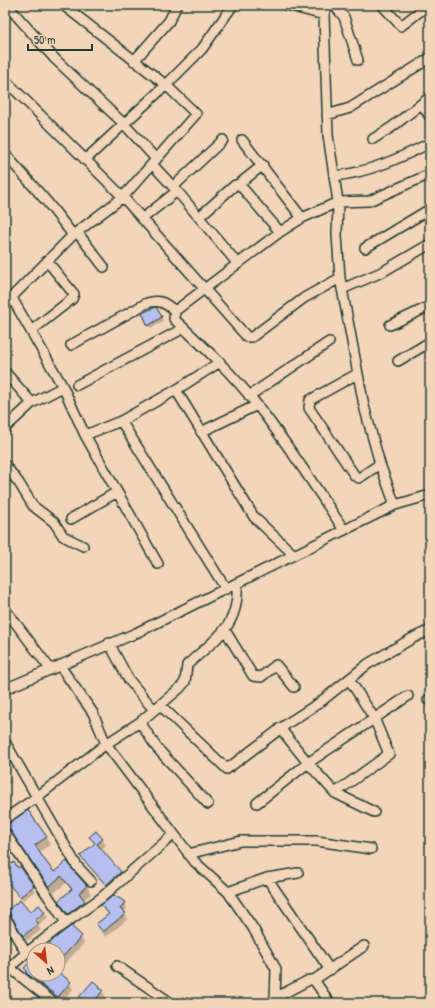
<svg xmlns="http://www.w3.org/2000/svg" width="435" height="1008" font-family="'Patrick Hand',sans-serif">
  <rect width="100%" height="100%" fill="#f3d5b9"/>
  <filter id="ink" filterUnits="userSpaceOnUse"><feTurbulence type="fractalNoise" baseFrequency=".025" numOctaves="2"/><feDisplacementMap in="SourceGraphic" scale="8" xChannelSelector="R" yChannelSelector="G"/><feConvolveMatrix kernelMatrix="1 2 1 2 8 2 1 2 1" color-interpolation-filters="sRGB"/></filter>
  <g filter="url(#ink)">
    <path fill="#0003" d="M156,309L163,321L151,329L149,325Z
      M5,771L12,782L5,787Z
      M6,825L46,837L50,845L39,852L54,874L72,871L87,886L91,894L83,900L89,909L73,921L64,908L72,891L66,883L54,893Z
      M96,832L106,845L101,850L124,878L110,891L81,856L95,844L91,837Z
      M20,868L35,891L23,900L5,879V869H18Z
      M124,902L127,908L124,913L128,919L106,937L97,925L109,915L102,905Z
      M7,911L44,912L48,918L38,925L41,930L27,941L15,920Z
      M81,937L84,943L58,971V950H46Z
      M34,964V974L58,973L70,983L73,989L61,1003L30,979L27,973Z
      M5,985L12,996L5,1003Z
      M99,987L106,997L102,1003H84L80,997Z"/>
    <path fill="#b7bef0" stroke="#1f3d34" d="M156,307L162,317L148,326L142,313Z
      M28,810L47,837L35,845L44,859L54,872L67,861L73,870L87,886L79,893L85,901L68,914L58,901L72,889L61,876L49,887L10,830L5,825Z
      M96,831L103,839L97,844L121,872L106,885L80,856L95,843L89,837Z
      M14,862L18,868L20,866L34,886L20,897L5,880V868Z
      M114,895L125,902L120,909L126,913L103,932L96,924L109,914L101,905Z
      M20,900L30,912L39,905L45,912L35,920L39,924L23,936L10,914L6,911Z
      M71,926L82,936L58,962V950H44L55,938Z
      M34,957V974H61L71,982L58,997L26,973L27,971L24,968Z
      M93,981L100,986L99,988L103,990L93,1003H88L79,997Z"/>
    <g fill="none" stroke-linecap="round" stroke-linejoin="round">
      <defs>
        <path id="minor" d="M7,5L55,59L124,124L156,159
          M286,5L324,15
          M326,5L324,15L328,135L338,202L337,235L340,278L364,406L380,464L395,505
          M334,5L344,17L358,60
          M382,5L401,26L428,5
          M134,61L169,21L177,5
          M5,80L123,197L247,337H252L304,298L340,278
          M422,104L430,117
          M327,115L350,108L430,58
          M373,139L392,127L430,97
          M242,140L302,218
          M5,154L48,203L73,235
          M85,160L166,85L202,49L233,5
          M152,164L176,190
          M334,176C368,173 400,158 430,143
          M239,184L263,165
          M173,187L223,140
          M199,217L235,185L239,184L280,232
          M142,219L177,191L238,264
          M77,232L104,267
          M365,248L430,209
          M342,289L382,272L430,244
          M12,298L63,387
          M5,304L73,235L123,197L196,114L166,85L63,5
          M390,325L430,306
          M31,331L72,299L74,294L47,261
          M71,345L147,303C160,299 165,303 175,311
          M398,361L430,342
          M5,372L32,403L63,387L85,435L121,421L176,390L254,517L294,555
          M357,374L310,400L309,408L355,476L359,478L380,464
          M77,385L184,328
          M176,390L220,362
          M249,396L329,342
          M121,421L226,589
          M5,428L32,403
          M201,432L257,405
          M85,435L158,564
          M5,465L19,483L33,506L54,522L63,536L83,546
          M71,519L117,492
          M344,530C316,488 288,444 257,405C232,373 203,346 174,319L175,311L280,232L302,218L338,202L369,201L430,174
          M5,609L51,670
          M225,630L253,676L261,677L276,665L294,687
          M109,643L129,680L154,710
          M60,666L93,713L106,744L119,761L195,862L228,892L253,928L276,969L275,998L272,1003
          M5,689L136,633L395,505L430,495
          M428,700L430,699
          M161,706L227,769L288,723L319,703L368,664L413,638L430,630
          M140,722L157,748L208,804
          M280,728L308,763L335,793L374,812
          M5,742L77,866L91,881
          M335,793L389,754L374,718L349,679
          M257,803L308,763L408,696
          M5,819L37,797L106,744L140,722L180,688L185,682L187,665C216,638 240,627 237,583
          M5,833L65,921L64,924L26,953
          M188,854L241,841H317L371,849
          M267,878L330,970
          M228,892L267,878L298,873
          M5,917L26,953L9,968
          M64,924L101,898L174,834
          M5,964L54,1003
          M117,966L171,1003
          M314,980L364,946
          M275,998L309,980H314L330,1003"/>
      </defs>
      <use href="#minor" stroke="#1f3d34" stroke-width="12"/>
      <use href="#minor" stroke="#f3d5b9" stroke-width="9"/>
    </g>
  </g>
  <rect width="435" height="1008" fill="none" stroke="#f3d5b9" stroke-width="20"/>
  <rect x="10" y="10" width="415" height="988" fill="none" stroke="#1f3d34" stroke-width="1.5" filter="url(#ink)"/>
  <g transform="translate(46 962) rotate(152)"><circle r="19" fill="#f3d5b9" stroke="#9e9884"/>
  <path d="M0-3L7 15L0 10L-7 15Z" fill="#c8321e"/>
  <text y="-6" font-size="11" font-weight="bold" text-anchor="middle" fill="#1f3d34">N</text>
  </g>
  <path d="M28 44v6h64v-6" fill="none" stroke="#1f3d34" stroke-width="2"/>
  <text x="34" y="44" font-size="12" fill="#1f3d34" stroke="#f3d5b9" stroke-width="3" paint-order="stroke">50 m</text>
</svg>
